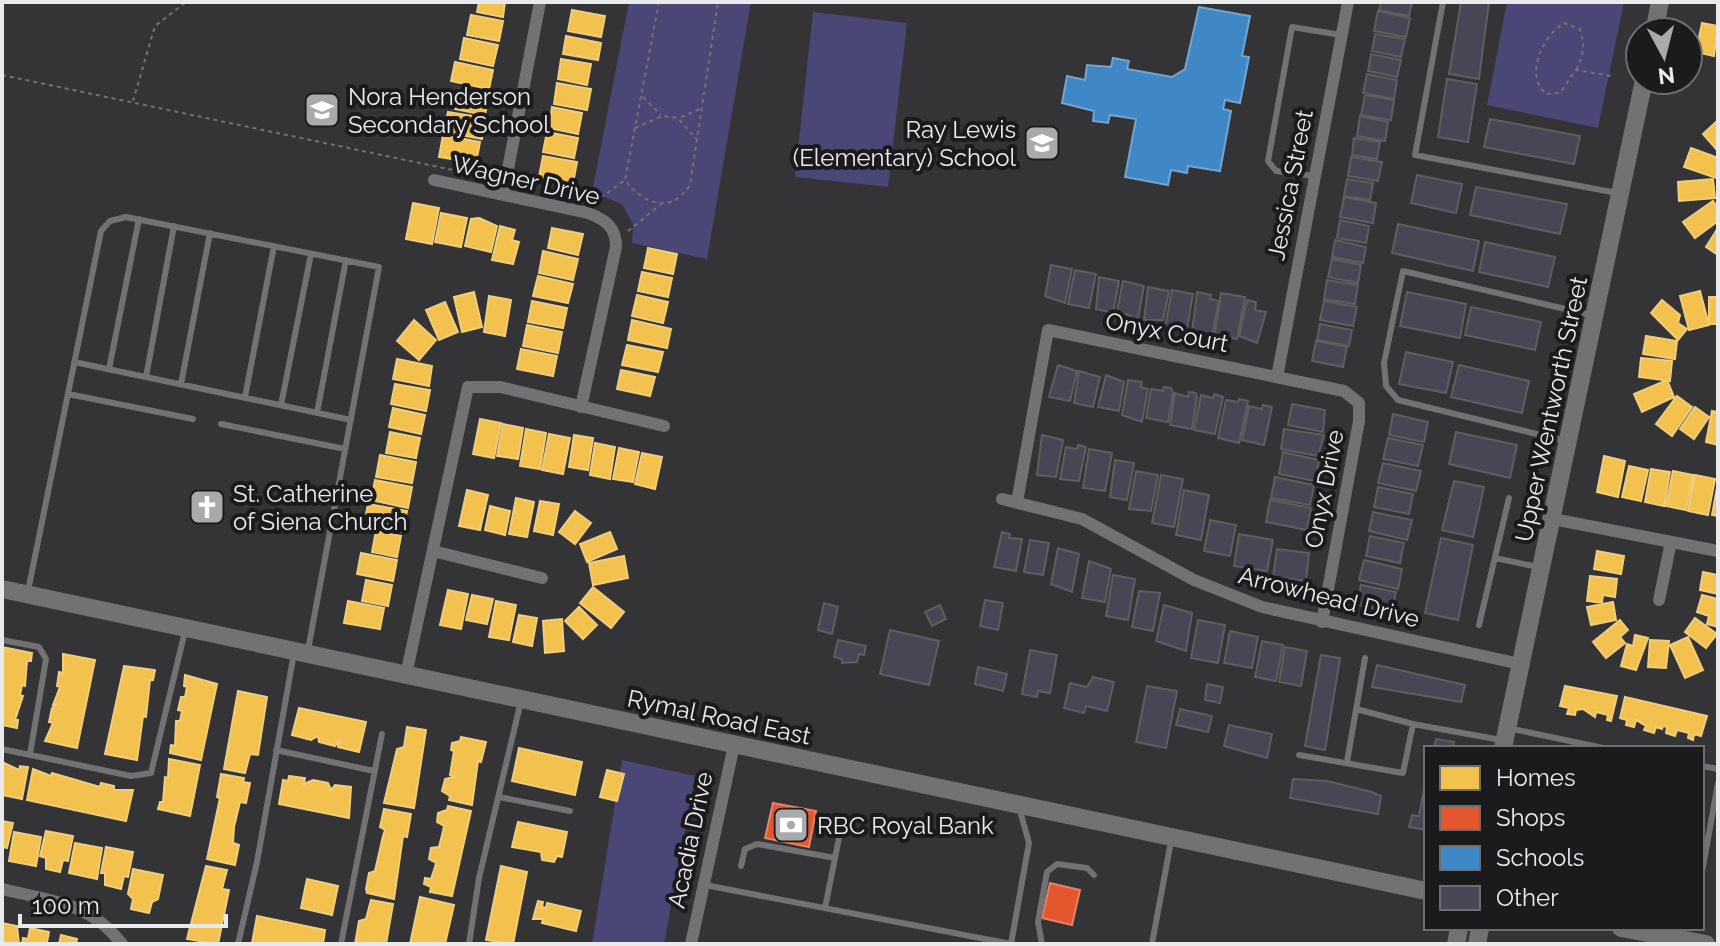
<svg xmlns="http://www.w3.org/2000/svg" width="1720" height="946" font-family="Raleway,sans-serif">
  <rect width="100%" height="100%" fill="#343436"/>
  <path fill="#4a4676" d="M629,2H751L707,259L632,243L633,224L622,204L592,192Z
    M1507,2H1624L1598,128L1487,105Z
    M813,12L907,23L888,187L795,177Z
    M622,760L695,776L664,944H592Z"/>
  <path fill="#f2c14e" stroke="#efcd7d" stroke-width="2" d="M479,2H505L503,17L477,12Z
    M572,10L605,16L601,37L568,31Z
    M471,15L503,21L499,41L467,35Z
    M1702,23L1718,26L1714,56L1696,52Z
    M566,36L601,43L598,60L563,54Z
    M464,38L498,45L493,66L460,59Z
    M561,59L591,64L587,85L558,79Z
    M455,62L493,70L489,89L451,81Z
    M557,83L591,89L587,110L554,104Z
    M459,89L489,94L485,115L455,109Z
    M552,107L582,113L578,134L549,128Z
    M448,112L485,118L482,139L444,132Z
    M1717,121H1718V151L1703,134Z
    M547,132L578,138L574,158L543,152Z
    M443,135L480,142L476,163L439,157Z
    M1691,148L1718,158L1716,178L1684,167Z
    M543,156L577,162L573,183L539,177Z
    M1713,179L1715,198L1679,201L1678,182Z
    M1713,201L1718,208V221L1695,238L1683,222Z
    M413,203L439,208L432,244L406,239Z
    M441,213L467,218L461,247L435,242Z
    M479,218L497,226L491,252L465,246L471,219Z
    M500,226L515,230L512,240L519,242L513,264L492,260Z
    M552,228L583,234L578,255L548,248Z
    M1718,228V255L1706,247Z
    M648,248L677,254L673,274L644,268Z
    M543,251L578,259L573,280L539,273Z
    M642,272L672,278L668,297L638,291Z
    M538,276L573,284L568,303L533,296Z
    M1700,291L1709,325L1689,330L1680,296Z
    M474,292L482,327L462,332L454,297Z
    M637,295L668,302L663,323L632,316Z
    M489,296L511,300L505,336L484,332Z
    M1709,297H1718V324H1709Z
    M1662,300L1680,315L1678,323L1687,329L1678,340L1651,313Z
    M532,301L567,308L563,328L528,322Z
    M445,302L458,332L439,340L426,310Z
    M414,320L436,340L419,360L397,341Z
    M632,320L671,329L667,348L628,340Z
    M527,325L562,332L558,353L523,346Z
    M1646,336L1677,341L1675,359L1643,354Z
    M627,345L663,352L658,372L622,365Z
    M521,349L557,356L553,376L517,369Z
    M1641,358L1672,361L1670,381L1639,377Z
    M397,359L432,366L429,386L393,379Z
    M621,370L655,377L650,396L617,389Z
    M1667,380L1674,397L1642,412L1634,394Z
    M395,384L430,390L426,411L391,404Z
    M1677,396L1692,407L1672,436L1656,424Z
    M1695,407L1709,417L1694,439L1680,429Z
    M393,408L425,415L421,434L389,427Z
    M1712,411L1718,412V445L1706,442Z
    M480,419L501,423L494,458L473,454Z
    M503,424L523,428L518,459L497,456Z
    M526,429L546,433L540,469L520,466Z
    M390,432L420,438L416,458L386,453Z
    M549,434L570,438L563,474L542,470Z
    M574,435L593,438L588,470L569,467Z
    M595,443L615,447L610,479L590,475Z
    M619,448L639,452L633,482L613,479Z
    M642,453L662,457L655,489L635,484Z
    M380,455L416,462L412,483L376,477Z
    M1604,456L1625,461L1618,497L1597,492Z
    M1629,466L1648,470L1641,501L1622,497Z
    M1651,469L1670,472L1664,506L1645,502Z
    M1673,471L1693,475L1686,510L1666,506Z
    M1695,475L1715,479L1708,515L1688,511Z
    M375,480L412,487L408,508L371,500Z
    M1718,482V516L1712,515Z
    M467,490L488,495L480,530L459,526Z
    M516,498L534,502L527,537L509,534Z
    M540,501L559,504L553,535L534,531Z
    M368,504L407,511L403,532L364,525Z
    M490,506L510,511L505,535L485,530Z
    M575,511L591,523L575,544L559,532Z
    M376,531L401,536L397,557L372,552Z
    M610,532L617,549L587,562L580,544Z
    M1597,551L1624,556L1621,574L1594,569Z
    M361,553L397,560L393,581L357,574Z
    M624,556L628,578L593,585L589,563Z
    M1703,572L1718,575V594L1700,590Z
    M1590,576L1617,579L1615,597L1603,595L1602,603L1587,601Z
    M366,580L392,585L388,606L362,601Z
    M593,587L624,612L611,628L580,603Z
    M448,590L468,594L461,629L440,625Z
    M472,595L493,599L487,624L466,620Z
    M1702,595L1718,599V627L1707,624L1709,616L1697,612Z
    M348,601L384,608L380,629L344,623Z
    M496,601L516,605L509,640L489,637Z
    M1613,602L1616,620L1591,625L1587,607Z
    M579,607L597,625L583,639L565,621Z
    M519,615L537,618L532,646L513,642Z
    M1695,618L1717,634L1706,648L1685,632Z
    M562,619L564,651L545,653L543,621Z
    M1620,620L1628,630L1620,637L1625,643L1606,658L1593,642Z
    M1635,635L1648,638L1636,670L1621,666L1627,644L1633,646Z
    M1688,637L1703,670L1685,678L1670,645Z
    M1650,640L1669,641L1666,668L1648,667Z
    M2,647L32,653L31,661H27L25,686L22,685L20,695L23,696L15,720H18L17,728L2,725Z
    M63,654L95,660L77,748L45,741L53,723L49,722L52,708L56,705H53L60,687L57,686L59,672L63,673Z
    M124,666L155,670L153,680H150L146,717L143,716L137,760L105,754Z
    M185,675L217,684L201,760L170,753L171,745L175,746L176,721H180L182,711L178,710L181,697H185L187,687L184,686Z
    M1565,686L1617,696L1611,721L1607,720L1608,715L1596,712L1595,717L1583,709L1576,710L1575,715L1567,714L1569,708L1560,706Z
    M238,691L267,697L258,755L250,754L245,773L224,769Z
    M1625,697L1707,716L1701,736L1694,734L1693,740L1688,738L1689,733L1677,730L1675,736L1666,733L1667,727L1663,726L1662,729L1656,727L1654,733L1644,730L1646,726L1636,720L1634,727L1626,725L1627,720L1620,718Z
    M299,708L366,722L359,752L338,747L339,741L335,746L319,742L318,736L311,740L292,735Z
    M407,727L426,730L414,808L384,803L397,749L404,747Z
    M461,737L486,742L481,762L478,761L472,805L449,800L450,796L442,791L445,779L453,777L450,775L454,751L451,750L452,743L460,741Z
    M519,748L582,762L575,795L512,781Z
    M169,759L200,765L190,816L158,809L160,802H163L165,777L168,778Z
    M2,762L19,770L20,766L28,767L22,799L2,795Z
    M33,769L51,776L52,773L100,787L101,783L114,786V790H133L126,821L27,800Z
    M607,770L624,774L617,801L600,797Z
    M221,774L244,778L243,782L250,783L246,803L240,802L234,827L233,843L239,845L235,865L207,859L220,798L217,797Z
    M289,776L305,778L304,784L313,780L328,783L331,790L335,785L351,787L349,818L279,804L283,780L288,781Z
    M448,806L471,811L452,896L430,892L431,887L424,884L425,878L431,879L435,867L436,863L429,859L431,848L439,847L443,831L444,826L437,822L438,813L447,810Z
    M384,809L411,814L407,837L403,836L394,899L367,893L366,889L369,873L375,871L383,836L385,830L380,827Z
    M2,821L13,823L7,848L3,847L2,852Z
    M518,822L567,832L562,857L557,856L554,862L542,860L541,852L512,847Z
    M46,831L73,836L68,861L63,860L60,872L46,869V858L40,856Z
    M14,832L41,837L36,866L9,861Z
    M75,843L102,848L97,879L69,873Z
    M106,847L133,852L128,877L124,876L121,889L105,885V873H101Z
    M206,866L227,870L222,889L229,890L218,944L187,939Z
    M501,866L527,872L513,944L486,940Z
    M133,869L163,875L158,899L152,902L149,913L131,909L133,899L128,894Z
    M307,879L338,886L332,915L301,908Z
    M420,897L454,905L445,944H410Z
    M371,900L393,904L386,944H355L359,921L366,919Z
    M538,901L543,902L542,907L546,908L547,903L581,911L576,931L542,923L543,919H533Z
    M257,916L325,930L323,944H255L252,943Z
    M2,923L17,926L19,944H2Z
    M30,928L49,932L47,942L50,944H22L23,938L28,939Z
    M61,935L77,939L76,944H56H59Z"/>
  <path fill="#e4572e" stroke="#e68367" stroke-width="2" d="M773,803L816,811L809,847L765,838Z
    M1050,883L1080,890L1072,925L1042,918Z"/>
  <path fill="#3f88c5" stroke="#72a5d1" stroke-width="2" d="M1199,7L1250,16L1242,56L1249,57L1240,103L1225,100L1223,109L1231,111L1220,171L1188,166L1187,173L1171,170L1168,185L1125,177L1136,119L1110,115L1108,123L1093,121L1094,111L1062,103L1067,76L1085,80L1087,65L1111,67L1113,58L1129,61L1127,69L1172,77L1185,69Z"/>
  <path fill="#484655" stroke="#5e5e5f" stroke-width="2" d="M1381,2H1412L1409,16L1379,10Z
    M1461,2H1489L1479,79L1449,74Z
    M1378,11L1410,18L1406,37L1374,31Z
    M1375,34L1405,39L1401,57L1372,51Z
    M1371,54L1401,60L1397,77L1368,71Z
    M1367,74L1397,80L1394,99L1363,93Z
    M1447,79L1477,84L1468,142L1438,137Z
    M1365,95L1394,100L1391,120L1361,115Z
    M1360,116L1388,122L1385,141L1357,136Z
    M1490,119L1580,136L1574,164L1484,147Z
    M1354,138L1380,142L1377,159L1352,155Z
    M1351,157L1382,162L1378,181L1348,176Z
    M1417,175L1462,184L1456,213L1411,203Z
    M1347,179L1373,183L1370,200L1344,196Z
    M1476,187L1567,204L1560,234L1470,215Z
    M1344,197L1376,203L1373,223L1340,217Z
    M1340,220L1369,226L1366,243L1337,238Z
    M1398,224L1479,241L1473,271L1392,253Z
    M1335,240L1366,247L1363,263L1332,257Z
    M1485,242L1555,257L1548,287L1479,272Z
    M1332,259L1361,265L1358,283L1328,277Z
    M1051,265L1072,269L1065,303L1045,296Z
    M1075,270L1096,274L1089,308L1068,304Z
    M1099,277L1119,281L1113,313L1096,309Z
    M1327,280L1358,285L1355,304L1324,299Z
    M1123,281L1144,286L1138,319L1117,311Z
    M1148,287L1169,291L1163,320H1144Z
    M1172,290L1193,294L1187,328L1165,327Z
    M1197,292L1211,295L1210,299L1219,301L1212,336L1192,332Z
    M1407,292L1466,304L1460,338L1400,326Z
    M1221,293L1245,297L1237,339L1216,336L1215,331Z
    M1247,300L1256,302L1255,310L1266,312L1257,343L1239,336Z
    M1324,301L1357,307L1353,326L1320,320Z
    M1471,307L1541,322L1535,350L1465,335Z
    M1320,324L1352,330L1349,346L1317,340Z
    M1316,341L1347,347L1343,367L1312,361Z
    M1406,352L1453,362L1446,393L1399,384Z
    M1058,365L1077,371L1070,401L1049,397Z
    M1459,365L1529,381L1522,413L1451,397Z
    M1079,371L1100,377L1093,407L1074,403Z
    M1106,375L1124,382L1119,411L1098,407Z
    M1128,380L1142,382L1141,387L1148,389L1142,422L1122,415Z
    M1164,387L1171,388L1173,393L1168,422L1146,418L1151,389L1163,391Z
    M1189,392L1196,393L1197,398L1192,429L1170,425L1175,393L1188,397Z
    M1214,394L1223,397L1215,434L1194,430L1201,395L1213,398Z
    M1239,399L1248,401L1239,443L1218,438L1226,400L1238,402Z
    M1292,404L1325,410L1323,432L1288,425Z
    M1263,405L1272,407L1264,445L1242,440L1249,406L1262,409Z
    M1393,414L1428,422L1424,442L1389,435Z
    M1284,429L1324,435L1318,456L1281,449Z
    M1456,432L1517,445L1510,478L1449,464Z
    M1042,435L1063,440L1056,477L1037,475Z
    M1388,438L1423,445L1418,466L1383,459Z
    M1078,445L1086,447L1079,481L1060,479L1066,447L1077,449Z
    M1089,449L1112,453L1105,491L1083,488Z
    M1283,452L1319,460L1315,481L1279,474Z
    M1115,460L1134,463L1127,500L1110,497Z
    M1383,463L1421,471L1416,491L1378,483Z
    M1136,471L1158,475L1151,511L1129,509Z
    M1161,475L1183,479L1174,527L1152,523Z
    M1275,477L1314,485L1310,505L1271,498Z
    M1454,481L1484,487L1473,537L1442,530Z
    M1378,487L1413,494L1409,514L1374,507Z
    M1184,490L1209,495L1201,540L1176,535Z
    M1270,500L1311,508L1307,530L1266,522Z
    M1373,512L1412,520L1407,540L1369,531Z
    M1210,520L1236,525L1230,556L1204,551Z
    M1002,532L1010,534L1009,538L1022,539L1016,571L994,567Z
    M1239,534L1273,540L1267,571L1234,566Z
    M1370,536L1404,543L1400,563L1366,556Z
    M1441,538L1473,545L1458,620L1425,613Z
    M1030,540L1049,543L1043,575L1024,572Z
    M1058,548L1079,554L1072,592L1051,584Z
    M1277,549L1309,553L1306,581L1273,577Z
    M1364,560L1402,569L1398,589L1359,580Z
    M1089,561L1111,569L1105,602L1082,598Z
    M1113,575L1135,579L1128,620L1106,616Z
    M1361,585L1396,592L1392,612L1357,605Z
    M1139,591L1160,593L1153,631L1132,627Z
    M985,600L1003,603L998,630L980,626Z
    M824,603L838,607L832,634L818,630Z
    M940,605L946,619L932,626L925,612Z
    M1164,605L1192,613L1186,651L1156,641Z
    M1198,620L1225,625L1218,663L1191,658Z
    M890,630L939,641L929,685L880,674Z
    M1230,631L1258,637L1252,668L1224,663Z
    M838,640L866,646L864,655L859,654L857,662L842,663V659L834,657Z
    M1262,641L1283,645L1276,681L1255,677Z
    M1285,647L1307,651L1301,686L1279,682Z
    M1030,650L1057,655L1050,693L1038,691L1037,697L1022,694Z
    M1321,655L1340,658L1325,750L1305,746Z
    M1377,665L1465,685L1461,702L1372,687Z
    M978,667L1007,674L1003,691L975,684Z
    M1093,677L1114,682L1107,711L1086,706L1084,713L1064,708L1070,683L1087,687Z
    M1207,684L1223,687L1220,703L1205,700Z
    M1147,686L1177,691L1166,748L1136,742Z
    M1180,709L1212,716L1208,732L1176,725Z
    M1229,725L1272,734L1267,758L1224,746Z
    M1436,739L1454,742L1453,748H1434Z
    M1293,779L1327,781L1372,792L1381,796L1378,814L1290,798Z
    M1426,779V830L1409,827L1412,815L1419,816Z"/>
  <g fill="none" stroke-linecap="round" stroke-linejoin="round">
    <path stroke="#727274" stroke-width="2" stroke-dasharray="4 4" stroke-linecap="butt" d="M659,2L625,180C643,204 671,215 690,185L718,2
      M1576,70C1584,54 1585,46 1580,29L1564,23C1543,35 1524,76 1546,94L1560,93L1576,70L1611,76
      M2,75L486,177
      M643,97L661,115
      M133,101L155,26L186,2
      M681,117L700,109
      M635,128L662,116L678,118L696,139
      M594,202L624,181
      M628,231L660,205"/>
    <path stroke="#727274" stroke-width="6" d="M1443,2L1415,155L1617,193
      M1314,176L1276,171L1268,161L1292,27L1341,35
      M74,362L351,420
      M109,369L139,219
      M146,377L174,226
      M181,384L210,233
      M68,394L193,419
      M245,397L274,246
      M281,405L311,254
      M317,413L346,260
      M221,424L345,449
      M1565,441L1398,400L1386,386L1384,363L1403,271L1591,315
      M1495,558L1538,567
      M28,591L101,231L110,221L126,217L379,267L308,650
      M1479,625L1509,498
      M2,640L39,647L46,659L30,754
      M1356,709L1413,724L1501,740
      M1508,728L1603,748
      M2,749L131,776L151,773L185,631
      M276,750L374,771
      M1299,755L1403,773L1413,724
      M1347,762L1365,658
      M1702,766L1718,769
      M499,797L570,811
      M741,866L745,849L757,844L835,858
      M1702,872L1718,783
      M705,885L1011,944
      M825,908L841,828
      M238,944L257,862L294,653
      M341,944L382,734
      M469,944L479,878L521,701
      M1011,944L1029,843L1019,807
      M1042,944L1038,922L1047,872L1057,864L1087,868L1094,875
      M1152,944L1171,841"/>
    <path stroke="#727274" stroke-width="12" d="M434,180L588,213C606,220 616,227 616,247L581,407
      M503,195L540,2
      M1277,377L1348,2
      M1002,499L1082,519L1194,580L1262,607L1520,664
      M1017,502L1048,330L1344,391L1359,403V421L1322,622
      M1553,519L1718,551
      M433,551L542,578
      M1659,600L1671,542
      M406,675L468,387H500L664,426
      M2,889C51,901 90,902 122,944
      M691,944L734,745"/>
    <path stroke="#727274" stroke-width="18" d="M1654,32L1660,2
      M2,589L1426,891
      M1503,748L1644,80
      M1621,928L1706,944
      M1456,944L1459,928
      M1477,944L1480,928"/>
  </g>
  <defs>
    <symbol id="school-square" viewBox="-11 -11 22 22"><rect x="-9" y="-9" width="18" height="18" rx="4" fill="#aaaaac" stroke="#1b1b1d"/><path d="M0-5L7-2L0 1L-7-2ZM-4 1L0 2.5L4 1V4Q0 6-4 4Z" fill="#fff"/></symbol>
    <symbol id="church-square" viewBox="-11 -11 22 22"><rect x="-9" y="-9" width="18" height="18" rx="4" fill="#aaaaac" stroke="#1b1b1d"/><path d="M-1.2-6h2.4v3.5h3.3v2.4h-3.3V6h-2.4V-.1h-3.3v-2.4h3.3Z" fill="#fff"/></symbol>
    <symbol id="bank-square" viewBox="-11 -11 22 22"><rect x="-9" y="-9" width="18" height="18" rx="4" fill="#aaaaac" stroke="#1b1b1d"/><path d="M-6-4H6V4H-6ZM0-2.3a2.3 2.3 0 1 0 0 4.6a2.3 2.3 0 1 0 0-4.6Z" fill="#fff"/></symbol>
  </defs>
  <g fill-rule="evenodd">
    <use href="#school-square" x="302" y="90" width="40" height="40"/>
    <use href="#school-square" x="1022" y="123" width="40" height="40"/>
    <use href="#church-square" x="187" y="487" width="40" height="40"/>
    <use href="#bank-square" x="771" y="805" width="40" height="40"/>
  </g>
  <g text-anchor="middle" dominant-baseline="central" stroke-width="8" stroke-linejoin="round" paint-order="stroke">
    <g font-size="24" fill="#e9eaec" stroke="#1b1b1d" text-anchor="start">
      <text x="348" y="96">Nora Henderson<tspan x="348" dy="28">Secondary School</tspan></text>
      <text x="1016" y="129" text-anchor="end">Ray Lewis<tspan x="1016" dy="28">(Elementary) School</tspan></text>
      <text x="233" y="493">St. Catherine<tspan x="233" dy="28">of Siena Church</tspan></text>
      <text x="817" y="825">RBC Royal Bank</text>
    </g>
    <g font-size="24" fill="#e9eaec" stroke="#1b1b1d">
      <text transform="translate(526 180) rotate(13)">Wagner Drive</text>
      <text transform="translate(1290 185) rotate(-79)">Jessica Street</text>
      <text transform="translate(1167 332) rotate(11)">Onyx Court</text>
      <text transform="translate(1551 409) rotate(-78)">Upper Wentworth Street</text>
      <text transform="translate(1324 489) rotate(-79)">Onyx Drive</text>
      <text transform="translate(1329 597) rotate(14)">Arrowhead Drive</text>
      <text transform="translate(719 717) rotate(12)">Rymal Road East</text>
      <text transform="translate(690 840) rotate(-78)">Acadia Drive</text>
    </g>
  </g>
  <rect width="1720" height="946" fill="none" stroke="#e9eaec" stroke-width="8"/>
  <rect x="1424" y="746" width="280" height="184" fill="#1b1b1d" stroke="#6d6e70" stroke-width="2"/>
  <rect x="1440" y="766" width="40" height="24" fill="#f2c14e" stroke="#6d6e70" stroke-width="2"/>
  <text x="1496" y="786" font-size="24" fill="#e9eaec">Homes</text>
  <rect x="1440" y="806" width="40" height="24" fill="#e4572e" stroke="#6d6e70" stroke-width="2"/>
  <text x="1496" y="826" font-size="24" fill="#e9eaec">Shops</text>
  <rect x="1440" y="846" width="40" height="24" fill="#3f88c5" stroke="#6d6e70" stroke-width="2"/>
  <text x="1496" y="866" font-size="24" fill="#e9eaec">Schools</text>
  <rect x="1440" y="886" width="40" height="24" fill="#484655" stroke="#6d6e70" stroke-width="2"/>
  <text x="1496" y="906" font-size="24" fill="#e9eaec">Other</text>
  <g transform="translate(1664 56) rotate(173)"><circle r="38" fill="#1b1b1d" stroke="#6d6e70" stroke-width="2"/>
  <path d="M0-6L14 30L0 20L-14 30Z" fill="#aaaaac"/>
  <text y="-12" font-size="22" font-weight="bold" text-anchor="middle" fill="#e9eaec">N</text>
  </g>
  <path d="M20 914v12h206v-12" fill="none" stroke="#e9eaec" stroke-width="4"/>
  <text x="32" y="914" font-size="24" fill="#e9eaec" stroke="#1b1b1d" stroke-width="6" paint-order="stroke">100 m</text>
</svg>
